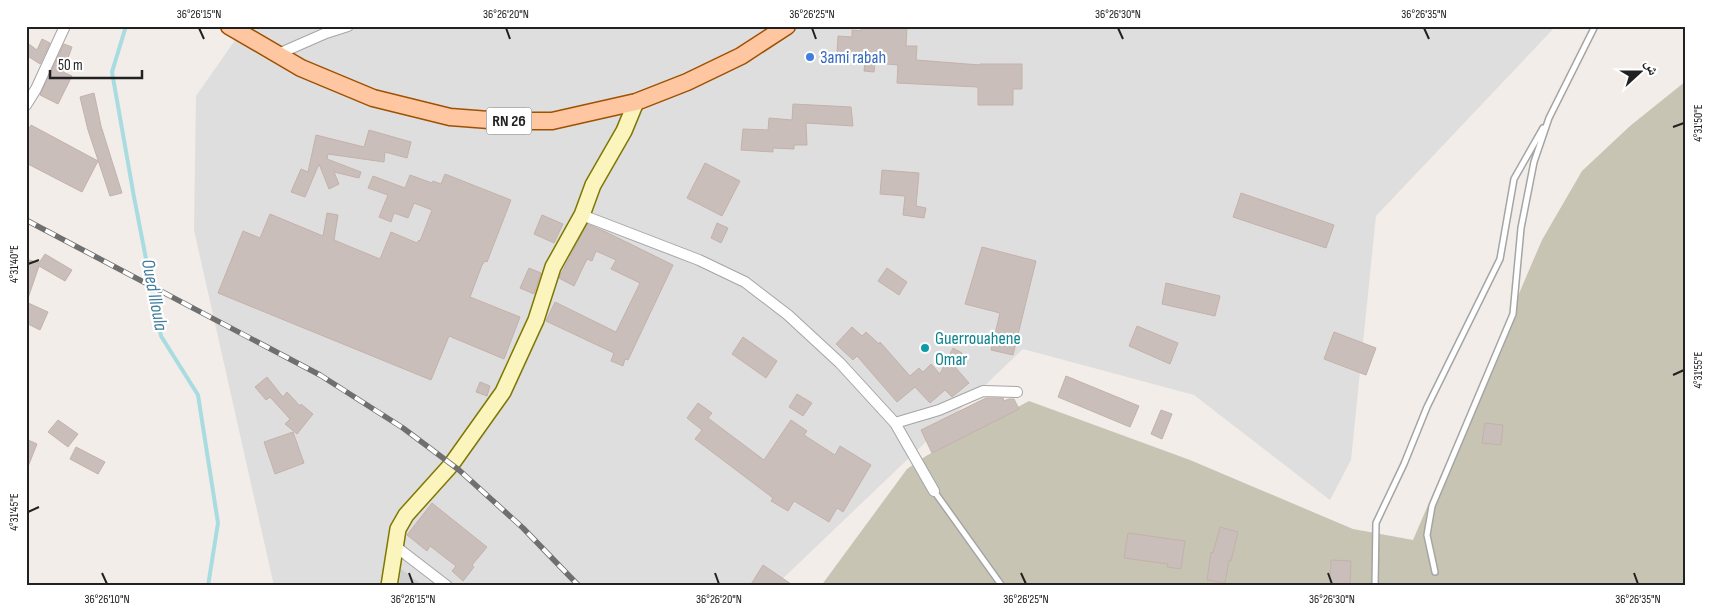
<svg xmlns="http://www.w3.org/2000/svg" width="1712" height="612" font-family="'Sofia Sans Condensed','Noto Naskh Arabic',sans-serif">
  <rect width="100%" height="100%" fill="#f2ede8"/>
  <path fill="#dfdede" d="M245,26H1556L1376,216L1351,460L1330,500L1194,395L1023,349L775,586H274L194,230L196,96Z"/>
  <path fill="#cfcfcf" d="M401,569L424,586H399Z"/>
  <path fill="#c7c4b3" d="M1686,81V586H821L907,469L926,456L1029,401L1190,460L1353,529L1413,540L1542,240L1582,171L1630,126Z"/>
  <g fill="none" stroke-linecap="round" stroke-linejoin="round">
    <path stroke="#a8dce0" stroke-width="4" d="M126,26L112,72L134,197L161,336L198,395L218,523L208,586"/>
  </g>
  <path fill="#cabebb" stroke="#c4b1aa" d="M861,26H907L906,46H917L916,60L980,65V64H1022V89H1013V105H978V87L897,83L898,65L875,63L874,72L864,71L866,55L837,53L838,36L852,37V30L861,31Z
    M42,39L50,43L40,64L26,55V42L37,50Z
    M64,44L72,47L63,72L72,76L58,104L40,95Z
    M94,93L101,126L122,193L110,196L88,130L80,97Z
    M793,104L851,107L853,126L806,123L807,145H794V149L773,148V152L741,150L743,129L768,130L769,118L792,120Z
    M31,125L98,161L82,192L26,163V134Z
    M369,130L411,142L407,158L385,152L384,162L328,154L327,159L361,172L359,178L334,172L339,184L329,189L319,164L305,197L291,192L301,169L308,172L316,135L364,147Z
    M705,163L740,181L722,216L687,198Z
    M882,170L919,173L916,206L926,208L924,218L903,215L905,196L880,194Z
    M445,174L511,200L487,262L485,261L482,265L470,297L520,317L504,359L449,336L431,380L218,293L243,231L260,238L270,214L323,236L327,213L338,215L334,240L380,259L391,232L417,243L419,240L420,241L432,210L414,203L408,218L394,213L391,222L379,217L388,195L368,188L373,176L405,188L410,175L432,183L433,181L441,184Z
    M1241,193L1334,225L1326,248L1233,217Z
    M542,215L563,224L554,243L534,234Z
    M717,223L728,228L721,243L711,238Z
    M587,224L606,232L673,265L628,360L625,359L623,366L611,361L614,353L546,321L555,302L616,332L640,283L611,269L616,260L596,251L592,261L587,259L574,286L559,278Z
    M982,247L1036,261L1013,355L991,350L1000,313L965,304Z
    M45,254L72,270L65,281L39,266L28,298L26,297V259L39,263Z
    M529,268L541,273L534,294L520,288Z
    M887,268L907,282L899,295L878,281Z
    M1166,283L1220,296L1215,316L1162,304Z
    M26,302L48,312L40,330L26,323Z
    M1137,326L1178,343L1170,364L1129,346Z
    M852,327L862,336L866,332L879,344L880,342L910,376L919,368L923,372L931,364L940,374L953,348L962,353L955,367L969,383L952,397L945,390L930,403L915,387L897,402L857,356L853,360L836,344Z
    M1334,332L1376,348L1366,375L1324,359Z
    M743,337L777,361L766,378L732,354Z
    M1066,376L1139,406L1130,427L1058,397Z
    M267,377L283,397L287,392L300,406L301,404L313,414L297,434L285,424L290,419L270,397L266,400L255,387Z
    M480,382L490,386L487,396L476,392Z
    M797,394L812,403L803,416L789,407Z
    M986,398H1003L1004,401L1009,399H1014L1019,409L932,453L921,430Z
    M698,403L712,413L708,418L764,460L791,420L807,431L804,435L835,455L840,446L871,465L843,512L837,508L829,522L794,501L788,511L771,501L773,498L695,439L702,430L687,418Z
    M1161,410L1172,414L1162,439L1151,434Z
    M58,420L78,434L68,447L48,432Z
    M1485,423L1503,425L1501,445L1482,443Z
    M293,432L304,463L275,474L264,442Z
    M26,439L37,444L27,469H26Z
    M76,447L105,462L98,474L70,459Z
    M432,503L487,547L472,565L474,567L463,581L452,571L456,566L430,546L427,551L407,535Z
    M1220,527L1238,532L1231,561L1229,560L1225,583L1207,580L1211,552L1213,553Z
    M1128,533L1185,541L1181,569L1167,567L1168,564L1124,558Z
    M1331,560L1351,561L1350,586H1330Z
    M763,565L794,586H750Z"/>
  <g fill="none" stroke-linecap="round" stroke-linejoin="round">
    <defs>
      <path id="lane" d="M934,491L1002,586
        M1435,572L1427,535L1432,506L1513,314L1521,228L1534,162L1549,118L1595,26
        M1375,586L1376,523L1404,464L1427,407L1500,259L1514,179L1543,128"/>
      <path id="street" d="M278,54L326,33L348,26
        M26,105L36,89L65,26
        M582,215L699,260L745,282L788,315L840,363L895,423L934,491
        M895,423L939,410L983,391L1017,392
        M395,546L447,586"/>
      <path id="secondary" d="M389,586L398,529L406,515L451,465L503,392L536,320L553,267L582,215L593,185L624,131L636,102"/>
      <path id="primary" d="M229,26L301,68L373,98L450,117L502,121H552L636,102L687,82L741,56L787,26"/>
    </defs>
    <use href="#lane" stroke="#a5a5a5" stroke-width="8"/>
    <use href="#street" stroke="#a5a5a5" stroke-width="12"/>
    <use href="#secondary" stroke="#7e7802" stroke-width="18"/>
    <use href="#primary" stroke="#9f5100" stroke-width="19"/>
    <use href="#lane" stroke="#fff" stroke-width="5"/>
    <use href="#street" stroke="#fff" stroke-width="10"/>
    <use href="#secondary" stroke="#fbf4bc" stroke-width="15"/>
    <use href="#primary" stroke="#fec7a1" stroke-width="16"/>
    <defs>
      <path id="rail" d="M26,220L320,375L403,428L459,470L523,528L579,586"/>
    </defs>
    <use href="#rail" stroke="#6f6f6f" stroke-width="5.5"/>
    <use href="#rail" stroke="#fff" stroke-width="4" stroke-dasharray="11" stroke-linecap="butt"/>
  </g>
  <path fill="none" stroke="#212121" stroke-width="2" d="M199,28L204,39M506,28L510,39M812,28L816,39M1118,28L1123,39M1424,28L1429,39M1673,127L1684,123M28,264L39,260M1673,375L1684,370M28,512L39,507M102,573L107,584M409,573L413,584M715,573L719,584M1021,573L1026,584M1328,573L1332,584M1634,573L1638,584"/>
  <circle fill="#3f7fe0" stroke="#fff" stroke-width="2" cx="810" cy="57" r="5"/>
  <circle fill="#0f9aa8" stroke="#fff" stroke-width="2" cx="925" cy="348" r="5"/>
  <g text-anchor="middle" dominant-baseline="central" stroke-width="4.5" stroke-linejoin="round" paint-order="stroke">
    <rect fill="#fff" stroke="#646464" stroke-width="1" x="486.5" y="107.5" width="45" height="27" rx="4"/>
    <g font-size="16" font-weight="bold" fill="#212121">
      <text x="509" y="121">RN 26</text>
    </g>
    <g font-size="18" fill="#366cbe" stroke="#fff" text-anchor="start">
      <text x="820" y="57">3ami rabah</text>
    </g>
    <g font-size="18" fill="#0d838f" stroke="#fff" text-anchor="start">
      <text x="935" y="338">Guerrouahene<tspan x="935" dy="21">Omar</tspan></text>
    </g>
    <g font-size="19" font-style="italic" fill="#417d9c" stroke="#fff">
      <text transform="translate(154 295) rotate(79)">Oued Illoula</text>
    </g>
  </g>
  <rect width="1712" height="612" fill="none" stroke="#ffffff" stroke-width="55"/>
  <g transform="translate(1640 72) rotate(69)" stroke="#ffffff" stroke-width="4" paint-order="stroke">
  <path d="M0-4L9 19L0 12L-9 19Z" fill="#212121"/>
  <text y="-8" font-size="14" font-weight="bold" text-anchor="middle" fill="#212121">ش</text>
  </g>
  <path d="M50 70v8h92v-8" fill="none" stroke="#212121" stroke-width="2.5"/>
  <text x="58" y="70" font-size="15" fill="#212121" stroke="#ffffff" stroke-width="4" paint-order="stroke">50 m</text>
  <rect x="28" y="28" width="1656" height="556" fill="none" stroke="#212121" stroke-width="2"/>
  <g font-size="12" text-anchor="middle" fill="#212121">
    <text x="199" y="18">36°26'15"N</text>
    <text x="506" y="18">36°26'20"N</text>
    <text x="812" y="18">36°26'25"N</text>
    <text x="1118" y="18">36°26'30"N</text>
    <text x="1424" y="18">36°26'35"N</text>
    <text transform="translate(1698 123) rotate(-90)" y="4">4°31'50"E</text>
    <text transform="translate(14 264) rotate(-90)" y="4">4°31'40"E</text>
    <text transform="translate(1698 370) rotate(-90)" y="4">4°31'55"E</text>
    <text transform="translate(14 512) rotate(-90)" y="4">4°31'45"E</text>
    <text x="107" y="603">36°26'10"N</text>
    <text x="413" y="603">36°26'15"N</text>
    <text x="719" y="603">36°26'20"N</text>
    <text x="1026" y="603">36°26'25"N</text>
    <text x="1332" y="603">36°26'30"N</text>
    <text x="1638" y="603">36°26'35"N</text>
  </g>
</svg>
